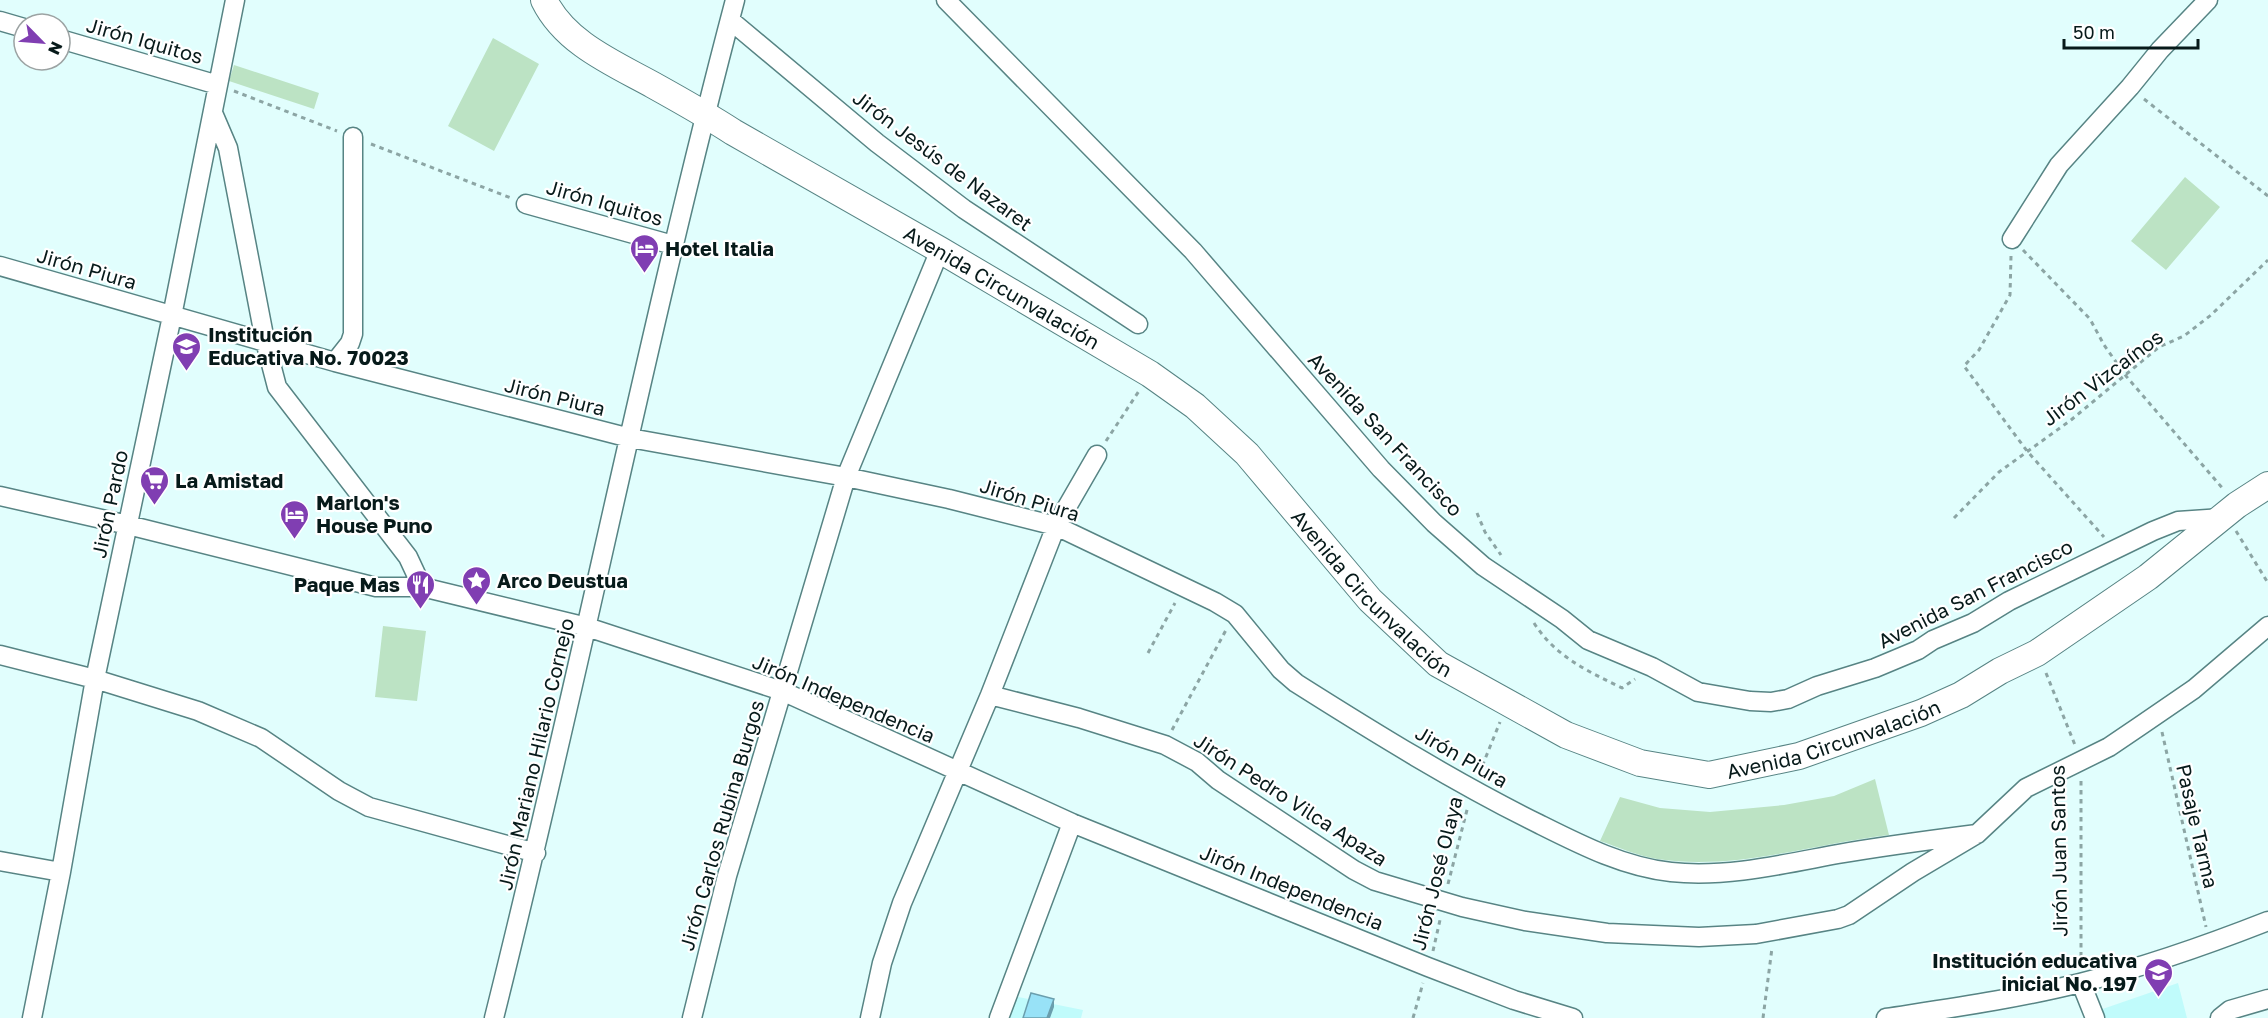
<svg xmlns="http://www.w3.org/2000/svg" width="2268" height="1018" font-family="'Golos Text',sans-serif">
  <rect width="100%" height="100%" fill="#e1fefd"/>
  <path fill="#c0fbfb" d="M2178,983L2187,1018H2093L2091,1013Z
    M1013,996L1083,1010L1081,1018H1004Z"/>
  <path fill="#bce3c4" d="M493,38L539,64L494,151L448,126Z
    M234,65L319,93L314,109L229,81Z
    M2185,177L2220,207L2166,270L2131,241Z
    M383,626L426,631L417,701L375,697Z
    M1875,779L1889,835C1812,844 1735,871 1657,859C1638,856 1618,847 1600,841L1620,797L1660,808L1710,812L1784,805L1834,796Z"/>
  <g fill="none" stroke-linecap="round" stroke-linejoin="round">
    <defs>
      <path id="minor" d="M946,0L1193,251L1381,469L1434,523L1483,566L1562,619L1588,640L1652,667L1698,692L1750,701L1771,702L1788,699L1817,686L1875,668L1918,650L1933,640L1973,623L2009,601L2153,531L2178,521L2222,518
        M730,20L877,143L964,209L1138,324
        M0,21L24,28
        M60,39L218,85
        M213,113L228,148L265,341L277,387L408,557L422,587
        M526,204L673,245
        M2012,239L2059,165L2130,87L2160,50L2208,0
        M0,266L335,362L630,438L846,477L949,499L1056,526L1215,602L1235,614L1281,670L1296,683C1375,733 1456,783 1539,824C1581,845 1624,867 1671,872C1726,878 1784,864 1838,854C1884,846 1930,840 1977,834
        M335,362L350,343L353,334V137
        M0,496L128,525L376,587H422L587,627L782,691L1072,823L1428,967L1514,1000L1573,1018
        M0,655L95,679L198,711L261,738L339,791L369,807L536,853
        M990,695L1079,718L1165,745L1197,762L1218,780L1354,870L1375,881L1462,907L1525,921L1607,933L1699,937L1756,934L1838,919L1849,915L1913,872L1977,834L2026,788L2109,747L2140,726L2194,689L2268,626
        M0,861L61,872
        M2081,983L2095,1018
        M32,1018L61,872L95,679L172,316L235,0
        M494,1018C579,680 646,337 735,0
        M692,1018L727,876L846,477L940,250
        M870,1018L882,963L902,903L990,695L1056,526L1097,455
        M999,1018L1072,823
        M1886,1018C1951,1008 2016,999 2080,983C2144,967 2207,945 2268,921
        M2220,1018L2230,1010L2268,999"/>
      <g id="highway">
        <path id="s1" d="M544,0C565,43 613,63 653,85C680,100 707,115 733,132L940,250L1150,374L1195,406L1247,454L1370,600L1438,664L1566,735L1640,763L1709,775L1799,756L1921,713L1961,695L2000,671L2037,653L2148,577L2237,505L2268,485"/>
      </g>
    </defs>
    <use href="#minor" stroke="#578484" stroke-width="21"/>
    <use href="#highway" stroke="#578484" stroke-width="28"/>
    <path stroke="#8ca5a4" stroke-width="3" stroke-dasharray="4.5 4.5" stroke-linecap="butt" d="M234,91L337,131
      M2144,99L2268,196
      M371,144L511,198
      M2023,250L2090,319L2104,345L2126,376L2224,490
      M2011,256L2010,295L1979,350L1964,366L2027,451L2104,537
      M1106,441L1139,391
      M1477,513L1485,532L1501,555
      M1954,518L1999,472L2071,420L2159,347L2184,336L2211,315L2268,260
      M2236,531L2268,583
      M1534,623C1555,656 1587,671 1622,688L1635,679
      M1148,653L1175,603
      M2046,673L2075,745
      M1172,730L1226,630
      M2162,732L2206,927
      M1479,774L1500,722
      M2081,781V966
      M1448,884L1468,806
      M1433,951L1440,920
      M1413,1018L1423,983
      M1763,1018L1772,948"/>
    <use href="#minor" stroke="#fff" stroke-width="18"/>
    <use href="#highway" stroke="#fff" stroke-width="26"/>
  </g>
  <path fill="#6a9ead" d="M1054,999V1007L1050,1018H1047Z"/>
  <path fill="#98e2f7" stroke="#6a9ead" stroke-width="1.5" d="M1031,993L1054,999L1047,1018H1023Z"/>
  <defs>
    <symbol id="hotel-pin" viewBox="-11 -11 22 30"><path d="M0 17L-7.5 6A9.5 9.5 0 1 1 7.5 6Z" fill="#803eb2" stroke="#fff"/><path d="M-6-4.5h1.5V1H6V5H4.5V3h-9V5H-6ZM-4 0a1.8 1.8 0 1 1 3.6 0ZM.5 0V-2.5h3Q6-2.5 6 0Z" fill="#fff"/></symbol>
    <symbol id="school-pin" viewBox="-11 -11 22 30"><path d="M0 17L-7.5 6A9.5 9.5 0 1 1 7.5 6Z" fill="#803eb2" stroke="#fff"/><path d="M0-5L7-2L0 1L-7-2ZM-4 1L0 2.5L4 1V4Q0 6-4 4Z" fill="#fff"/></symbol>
    <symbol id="supermarket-pin" viewBox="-11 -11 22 30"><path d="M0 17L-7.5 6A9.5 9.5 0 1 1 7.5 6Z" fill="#803eb2" stroke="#fff"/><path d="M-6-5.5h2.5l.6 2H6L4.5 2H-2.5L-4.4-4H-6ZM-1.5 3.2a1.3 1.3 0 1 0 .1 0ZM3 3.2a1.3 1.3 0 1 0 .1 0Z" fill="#fff"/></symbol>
    <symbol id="sight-pin" viewBox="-11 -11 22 30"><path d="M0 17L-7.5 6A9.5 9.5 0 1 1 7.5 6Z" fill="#803eb2" stroke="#fff"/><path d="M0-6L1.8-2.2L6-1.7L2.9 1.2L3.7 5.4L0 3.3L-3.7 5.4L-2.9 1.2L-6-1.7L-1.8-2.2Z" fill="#fff"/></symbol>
    <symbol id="restaurant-pin" viewBox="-11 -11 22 30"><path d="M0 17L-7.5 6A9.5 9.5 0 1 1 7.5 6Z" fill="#803eb2" stroke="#fff"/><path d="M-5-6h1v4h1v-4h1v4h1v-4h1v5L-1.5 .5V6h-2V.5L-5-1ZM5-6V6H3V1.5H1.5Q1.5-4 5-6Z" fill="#fff"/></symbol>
  </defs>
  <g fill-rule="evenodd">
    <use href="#hotel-pin" x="628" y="232" width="33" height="45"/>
    <use href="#school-pin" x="170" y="330" width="33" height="45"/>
    <use href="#supermarket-pin" x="138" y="464" width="33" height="45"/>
    <use href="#hotel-pin" x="278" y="498" width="33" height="45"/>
    <use href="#sight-pin" x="460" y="564" width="33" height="45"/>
    <use href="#restaurant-pin" x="404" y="568" width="33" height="45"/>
    <use href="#school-pin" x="2142" y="956" width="33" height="45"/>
  </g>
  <g text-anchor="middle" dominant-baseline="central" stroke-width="4.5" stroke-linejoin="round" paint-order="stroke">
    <g font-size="20" fill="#071a1a" stroke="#fff">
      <text transform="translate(145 40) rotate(16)">Jirón Iquitos</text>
      <text transform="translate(943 160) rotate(37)">Jirón Jesús de Nazaret</text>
      <text transform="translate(605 202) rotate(16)">Jirón Iquitos</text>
      <text transform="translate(87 268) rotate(16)">Jirón Piura</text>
      <text stroke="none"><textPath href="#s1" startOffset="544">Avenida Circunvalación</textPath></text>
      <text transform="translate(2102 377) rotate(-37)">Jirón Vizcaínos</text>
      <text transform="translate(555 396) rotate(14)">Jirón Piura</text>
      <text transform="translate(1386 434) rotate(47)">Avenida San Francisco</text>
      <text transform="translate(1030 499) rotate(17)">Jirón Piura</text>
      <text transform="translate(109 504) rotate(-78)">Jirón Pardo</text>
      <text stroke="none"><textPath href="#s1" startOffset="1029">Avenida Circunvalación</textPath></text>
      <text transform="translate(1975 593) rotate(-27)">Avenida San Francisco</text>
      <text transform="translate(844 698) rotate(23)">Jirón Independencia</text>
      <text stroke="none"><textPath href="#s1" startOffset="1551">Avenida Circunvalación</textPath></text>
      <text transform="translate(535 754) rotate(-77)">Jirón Mariano Hilario Cornejo</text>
      <text transform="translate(1462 756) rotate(30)">Jirón Piura</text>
      <text transform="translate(1291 799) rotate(33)">Jirón Pedro Vilca Apaza</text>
      <text transform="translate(721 825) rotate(-74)">Jirón Carlos Rubina Burgos</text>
      <text transform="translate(2198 826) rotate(77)">Pasaje Tarma</text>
      <text transform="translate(2058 851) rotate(-91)">Jirón Juan Santos</text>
      <text transform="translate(1436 873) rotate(-76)">Jirón José Olaya</text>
      <text transform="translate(1292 887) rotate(22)">Jirón Independencia</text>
    </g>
    <g font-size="20" font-weight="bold" fill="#071a1a" stroke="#fff" text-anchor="start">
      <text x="665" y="248">Hotel Italia</text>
      <text x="208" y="334">Institución<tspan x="208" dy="23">Educativa No. 70023</tspan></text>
      <text x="175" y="480">La Amistad</text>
      <text x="316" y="502">Marlon's<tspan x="316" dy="23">House Puno</tspan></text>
      <text x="497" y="580">Arco Deustua</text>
      <text x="400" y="584" text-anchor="end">Paque Mas</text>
      <text x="2137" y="960" text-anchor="end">Institución educativa<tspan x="2137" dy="23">inicial No. 197</tspan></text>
    </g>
  </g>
  <g transform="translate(42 42) rotate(115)"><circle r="28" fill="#ffffff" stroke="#9ca3a3" stroke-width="1.5"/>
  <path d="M0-4.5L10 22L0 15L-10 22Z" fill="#803eb2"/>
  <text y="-9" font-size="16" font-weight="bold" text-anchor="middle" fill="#071a1a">N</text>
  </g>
  <path d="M2064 39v9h134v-9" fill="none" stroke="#071a1a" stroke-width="3"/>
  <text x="2073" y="39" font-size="18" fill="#071a1a" stroke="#ffffff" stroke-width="4.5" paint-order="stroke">50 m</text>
</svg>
